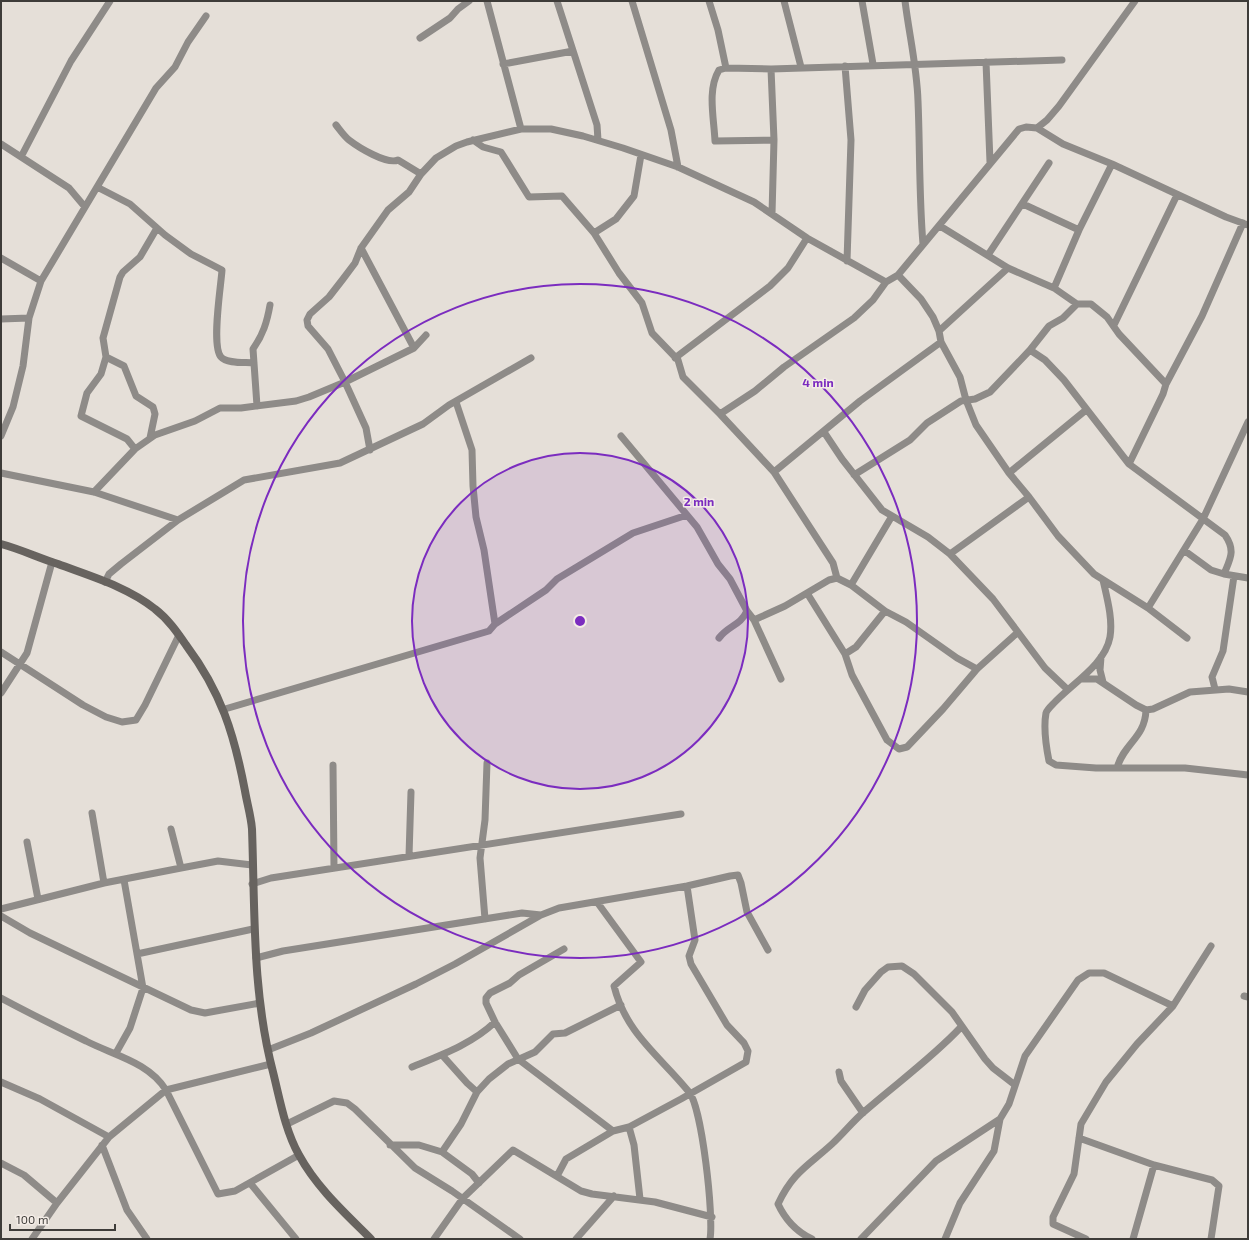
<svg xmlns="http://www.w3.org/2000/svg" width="1249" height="1240" font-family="'Exo 2',sans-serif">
  <rect width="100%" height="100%" fill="#e5dfd8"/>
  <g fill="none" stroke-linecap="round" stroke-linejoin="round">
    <path stroke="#8e8b88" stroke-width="7" d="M487,1L521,129
      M557,1L597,125L598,140
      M632,1L671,130L678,167
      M709,1L718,30L726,68L719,70C707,90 714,118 715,141L774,140
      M784,1L801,67
      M862,1L873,64
      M905,1C909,34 917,67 918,101C920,148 919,196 923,244
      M420,38L450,18L458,9L469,1
      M986,62L990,162
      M503,64L573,51
      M845,66L851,140L847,261
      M726,68L771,69L1062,60
      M771,69L774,140L772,214
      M336,125C340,130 344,136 349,140C358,147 387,165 398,160L421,174
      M1037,128L1063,144L1112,164L1226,217L1248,225
      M473,140L483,147L501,152L529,197L562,196L594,233L619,273L642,303L652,333L678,360L683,377L720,414L774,472L833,563L837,578L851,585L885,611L906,622L957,658L977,669
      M1,144L69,188L85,207
      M21,157L71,61L110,1
      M97,187L130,204L165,235L191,254L222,270C221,286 211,346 221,357C227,364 246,362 254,363
      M1023,204L1079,230
      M940,226L1008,268L1054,288L1077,304H1091L1107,317L1119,334L1166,384
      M594,233L616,219L634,196L641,155
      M361,248L414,348
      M988,255L1049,163
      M1,258L41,281
      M898,275L921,299L933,317L939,331L941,342L960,377L966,400L976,425L1009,473L1029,497L1058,536L1094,574L1148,608L1187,638
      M1054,288L1079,230L1112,164
      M1,319L29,318
      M1114,325L1177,195
      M939,331L1008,268
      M1030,350L1045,360L1064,380L1129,464L1225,535C1236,551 1230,559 1224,574
      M106,357L124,366L136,396L153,407L155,414L150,438
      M675,358L770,286L788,268L807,238
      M456,402L472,450L473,486L476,517L484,550L495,624
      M257,406L253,349C263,335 267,322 270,305
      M720,414L755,391L784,367L854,318L873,300L886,282L898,275L1019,129L1026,127L1037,128L1047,120L1059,106L1135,1
      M824,432L842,459L882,510L928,537L950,554L993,599L1045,668L1067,689
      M1,436L13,407L23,366L29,318L41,281L156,88L175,67L188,42L206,16
      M621,436L697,527L718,564L730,579L747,611L754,620L781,679
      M135,449L127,439L81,416L87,393L101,374L106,357L103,338L120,277L123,272L140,257L157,228
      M370,450L366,428L345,382L328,349L308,326L307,320L310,314L329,297L343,279L355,263L361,248L388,210L409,192L421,174L436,158L456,146L467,142L521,129H551L583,136L623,148L678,167L754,202L807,238L886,282
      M1129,464L1163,394L1166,384L1202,316L1243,223
      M774,472L860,401L941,342
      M1,473L94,492L178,520
      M1009,473L1086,410
      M854,475L910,440L927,423L961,401L975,399L990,392L1030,350L1049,326L1063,318L1077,304
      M94,492L135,449L155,435L195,421L220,408H241L296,401L309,397L345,382L414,348L426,335
      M1185,551L1211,570L1224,574L1248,578
      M950,554L1029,497
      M1103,580C1107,598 1113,619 1110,637C1105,665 1071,684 1053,704C1051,706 1047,710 1046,713C1043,729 1046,746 1049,761L1056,765L1096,768H1185L1248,775
      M105,582L109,574L121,564L178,520L244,480L340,463L423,424L449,405L531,358
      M851,585L892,516
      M807,593L845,654L852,675L887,740L899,749L907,747L943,709L977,669L1017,633
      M1148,608L1203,519L1248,422
      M754,620L785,606L829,580L837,578
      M719,638C729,625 740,626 747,611
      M1,652L83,705L106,717L122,722L136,720L145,705L179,635
      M845,654L856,647L885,611
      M1101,657L1100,670L1103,682
      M1081,679H1097L1136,705L1146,710L1153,709L1190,692L1229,689L1248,692
      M1215,689L1212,677L1223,651L1234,576
      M1,693L27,653L52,562
      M225,709L489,631L495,624L546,590L557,579L633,533L687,515
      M333,765L334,868
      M1117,768C1124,743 1145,738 1146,710
      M92,813L104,883
      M171,829L181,868
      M27,842L38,899
      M409,856L411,792
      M252,884L271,878L681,814
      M597,902L641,962L614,986C626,1034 660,1056 689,1092C702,1107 714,1217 710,1239
      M1,909L104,883L181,868L218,861L252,865
      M1,916L30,933L191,1010L205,1013L260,1003
      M485,919L480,858L485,820L487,763
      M564,949L519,975L510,983L490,993L486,998V1003L495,1022L518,1059L613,1131
      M137,954L253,929
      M256,958L283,951L522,913L541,915
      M1244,996L1248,997
      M1,998C29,1013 57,1027 86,1041C113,1055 149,1062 166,1090L218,1194L235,1191L299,1155
      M856,1007L865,990L881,972L888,967L902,966L914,974L952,1012L985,1059L993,1068L1015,1085
      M268,1050L311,1033L416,984L455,964L541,915L559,908L687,886L730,876L738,875L741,883L747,912L768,950
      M116,1053L130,1028L143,988L124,880
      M442,1055L467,1083L477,1092
      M412,1067C441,1055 472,1044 495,1022
      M839,1072L841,1081L863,1113
      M1,1082L40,1099L109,1137
      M287,1124L334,1101L347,1103L355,1109L415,1168L452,1191L520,1239
      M629,1127L634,1145L640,1199
      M1079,1138L1154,1165L1212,1180L1219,1186L1211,1239
      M102,1145L127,1210L147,1239
      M390,1145H419L442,1152
      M1,1163L24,1175L57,1203
      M557,1176L566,1159L613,1131L629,1127L681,1099L746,1062L748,1051L744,1043L727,1025L691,964L689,956L695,940L687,886
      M250,1183L296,1239
      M479,1183L472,1174L442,1152L461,1124L477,1092L489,1079L508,1064L535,1052L553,1034L565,1033L621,1005
      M32,1239L57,1203L109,1137L166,1090L271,1064
      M434,1239L463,1198L513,1150L581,1191L592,1194L655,1202L712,1217
      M576,1239L614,1196
      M812,1239C797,1232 785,1219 778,1204C793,1172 808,1166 832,1144C844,1133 853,1121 865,1111C897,1083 932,1058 961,1027
      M861,1239L936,1161L1000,1119
      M945,1239L960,1203L994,1151L1000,1119L1009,1104L1025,1056L1078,980L1089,973H1104L1173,1006
      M1086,1239L1053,1224V1217L1074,1174L1081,1124L1106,1082L1137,1044L1173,1006L1211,946
      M1133,1239L1154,1165"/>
    <path stroke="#67635f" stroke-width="8" d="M1,544C20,549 39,558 58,564C90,576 128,587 155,609C168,619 177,632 186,645C221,692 234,733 245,791C247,803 251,816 252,829C255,911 252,992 273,1072C280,1100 285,1130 299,1155C317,1188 345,1213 371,1239"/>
  </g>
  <circle cx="580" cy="621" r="168" fill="#7b2cbf" fill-opacity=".12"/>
  <g fill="none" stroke="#7b2cbf" stroke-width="2">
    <circle cx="580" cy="621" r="168"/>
    <circle cx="580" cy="621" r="337"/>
  </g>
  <circle cx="580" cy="621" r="6" fill="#7b2cbf" stroke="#f3ece6" stroke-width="2"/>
  <g font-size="12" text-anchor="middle" font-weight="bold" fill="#7b2cbf" stroke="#f3ece6" stroke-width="3" stroke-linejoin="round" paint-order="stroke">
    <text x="818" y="387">4 min</text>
    <text x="699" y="506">2 min</text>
  </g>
  <rect width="1249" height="1240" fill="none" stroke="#3e3c39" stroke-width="4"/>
  <path d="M10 1224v6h105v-6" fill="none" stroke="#3e3c39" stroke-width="2"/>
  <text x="16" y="1224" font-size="12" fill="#3e3c39" stroke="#f3ece6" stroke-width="3" paint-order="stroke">100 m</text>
</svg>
